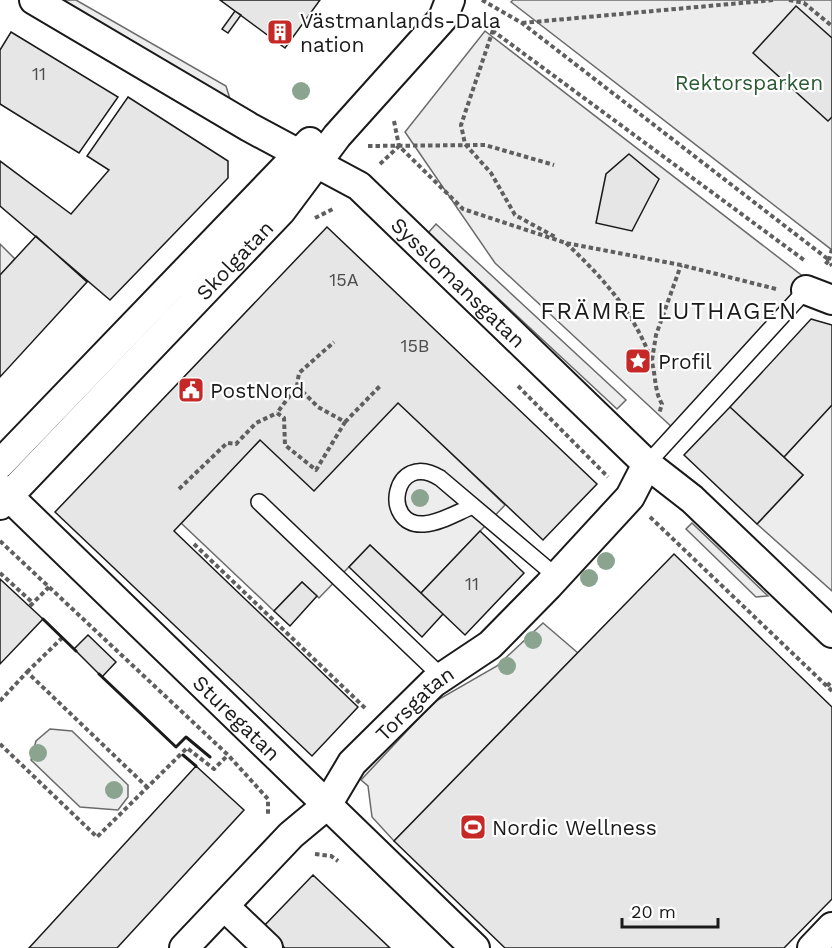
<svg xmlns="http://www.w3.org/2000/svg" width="832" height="948" font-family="'Work Sans',sans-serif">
  <rect width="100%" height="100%" fill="#fff"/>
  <path fill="#ededed" stroke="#6a6a6a" stroke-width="1.5" d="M57,0H76L226,86L230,99Z
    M513,0H832V250L511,2Z
    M485,31L813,284L675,430L495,263L405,132Z
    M436,224L626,400L617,409L428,233Z
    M0,244L15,259L0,275Z
    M382,387L505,505L421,593L370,545L319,598L302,582L274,611L181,523L260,440Z
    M832,405V591L757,524L803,475L784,457Z
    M692,523L768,596L756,597L686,529Z
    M543,623L578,653L394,841L372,817L368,786L361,780L434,702L497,666Z
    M50,729L72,731L128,785V797L118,810L80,807L31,760L36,741Z"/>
  <path fill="#e6e6e6" stroke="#1a1a1a" stroke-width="1.5" d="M220,0H320L285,48Z
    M796,6L832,38V117L828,121L753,53Z
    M235,11L241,15L228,33L222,29Z
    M11,32L118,97L79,153L0,104V50Z
    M128,97L228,161V178L110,300L0,206V161L71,214L109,170L87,156Z
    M629,154L659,179L632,231L596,223L606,174Z
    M327,227L597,484L543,540L398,403L314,491L260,440L174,531L358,707L312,756L55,512Z
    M36,236L87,282L0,377V275Z
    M811,319L832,325V405L784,457L730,407Z
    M730,407L803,475L757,524L684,455Z
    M480,531L524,573L465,635L421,593Z
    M370,545L443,614L422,637L349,567Z
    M674,554L832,707V899L784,948H505L394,841Z
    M0,579L43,619L0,664Z
    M302,582L317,596L290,626L274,611Z
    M88,635L116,662L102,677L74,649Z
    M196,766L244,810L117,948H29Z
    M313,875L390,948H285L263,927Z"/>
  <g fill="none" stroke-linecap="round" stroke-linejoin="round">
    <defs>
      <path id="lane" d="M647,464L806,290
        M259,502L442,677
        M473,506C458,512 440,523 424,524C380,527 393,449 440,478L557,577"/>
      <g id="street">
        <path id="s1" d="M34,0L249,127L359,186L647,464L692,499L832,633"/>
        <path d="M806,290L832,300"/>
        <path d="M0,464L310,142"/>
        <path id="s2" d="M0,488L475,948"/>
        <path id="s3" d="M0,505L281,211L337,136L443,18L450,0"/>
        <path d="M224,906L268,948"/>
        <path id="s4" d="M184,948L291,835L327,805L352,763L433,683L490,645L548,586L630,497L647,464"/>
        <path d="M812,948L832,927"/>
      </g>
    </defs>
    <use href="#lane" stroke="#1a1a1a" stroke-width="18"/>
    <use href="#street" stroke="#1a1a1a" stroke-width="32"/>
    <path stroke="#5f5f5f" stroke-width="4" stroke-dasharray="4.5 3" stroke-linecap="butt" d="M482,0L522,23L829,260L825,265
      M789,0L804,3L832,26
      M474,17L804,260
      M522,23L774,0
      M493,30L461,125L465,144L491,173L515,215L557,238
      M394,121L399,146
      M368,146L485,145L554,165
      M380,164L399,146L463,209L566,243L681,265L776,289
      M315,218L335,208
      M566,243C602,277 633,311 651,359C656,374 654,391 662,404L659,414
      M832,249L829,260L832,266
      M652,360L656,335L681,265
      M297,386L318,407L345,422L316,470L285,445L284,418L277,413L297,386L299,373L334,342
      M518,386L608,477
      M345,422L380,386
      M179,489L227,443L236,444L256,423L277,413
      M650,517L832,691
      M0,541L228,755L268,799V816
      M194,544L365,708
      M0,573L33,603
      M30,606L49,587
      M27,672L62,638
      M827,686L832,681
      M0,701L27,672L147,787
      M0,744L97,837L187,748L214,769L228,755
      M315,854L331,856L338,861"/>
    <use href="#lane" stroke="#fff" stroke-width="15"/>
    <use href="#street" stroke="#fff" stroke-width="28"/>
    <path stroke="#1a1a1a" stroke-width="3" d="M43,619L76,651
      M99,674L176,747L186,737L210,757
      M183,755L196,766"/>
  </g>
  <g fill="#8aa48f">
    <circle cx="301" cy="91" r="9"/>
    <circle cx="420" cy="498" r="9"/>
    <circle cx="606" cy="561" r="9"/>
    <circle cx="589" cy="578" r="9"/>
    <circle cx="533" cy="640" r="9"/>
    <circle cx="507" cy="666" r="9"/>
    <circle cx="38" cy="753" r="9"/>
    <circle cx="114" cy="790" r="9"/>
  </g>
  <defs>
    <symbol id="building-square" viewBox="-11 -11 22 22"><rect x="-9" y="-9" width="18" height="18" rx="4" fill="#c62828" stroke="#fff"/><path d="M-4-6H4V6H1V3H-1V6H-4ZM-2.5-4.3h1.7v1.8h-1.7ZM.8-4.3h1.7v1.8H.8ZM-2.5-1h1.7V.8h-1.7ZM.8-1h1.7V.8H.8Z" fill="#fff"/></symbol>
    <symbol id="sight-square" viewBox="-11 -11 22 22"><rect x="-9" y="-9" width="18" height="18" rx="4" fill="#c62828" stroke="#fff"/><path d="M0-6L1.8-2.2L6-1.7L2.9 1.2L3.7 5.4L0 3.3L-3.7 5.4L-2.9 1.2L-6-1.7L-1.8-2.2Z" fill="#fff"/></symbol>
    <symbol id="civic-square" viewBox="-11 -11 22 22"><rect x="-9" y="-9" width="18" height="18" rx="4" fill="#c62828" stroke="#fff"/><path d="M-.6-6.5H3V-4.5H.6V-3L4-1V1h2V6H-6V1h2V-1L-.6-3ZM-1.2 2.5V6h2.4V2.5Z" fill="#fff"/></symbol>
    <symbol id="stadium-square" viewBox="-11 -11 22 22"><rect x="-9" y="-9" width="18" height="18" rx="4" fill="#c62828" stroke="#fff"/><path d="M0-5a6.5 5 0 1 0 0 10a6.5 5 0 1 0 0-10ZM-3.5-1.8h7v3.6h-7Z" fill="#fff"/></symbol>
  </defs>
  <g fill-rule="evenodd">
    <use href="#building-square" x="265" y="17" width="30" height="30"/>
    <use href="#sight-square" x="623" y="346" width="30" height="30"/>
    <use href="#civic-square" x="176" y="375" width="30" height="30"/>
    <use href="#stadium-square" x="458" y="812" width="30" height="30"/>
  </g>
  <g text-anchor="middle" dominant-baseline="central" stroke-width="4.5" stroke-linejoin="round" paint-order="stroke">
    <g font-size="18" fill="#4d4d4d">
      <text x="39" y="73">11</text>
      <text x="344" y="279">15A</text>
      <text x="415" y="345">15B</text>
      <text x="472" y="583">11</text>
    </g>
    <g font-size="21" fill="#1a1a1a" stroke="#fff" text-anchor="start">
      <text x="300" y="20">Västmanlands-Dala<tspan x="300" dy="24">nation</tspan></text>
      <text x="658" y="361">Profil</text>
      <text x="210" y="390">PostNord</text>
      <text x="492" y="827">Nordic Wellness</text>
    </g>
    <g font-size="21" fill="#2b5a34" stroke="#fff">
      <text x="749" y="82">Rektorsparken</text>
    </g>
    <g font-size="21" fill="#1a1a1a" stroke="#fff">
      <text stroke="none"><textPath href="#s3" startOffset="339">Skolgatan</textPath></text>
      <text stroke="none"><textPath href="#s1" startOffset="513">Sysslomansgatan</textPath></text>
      <text stroke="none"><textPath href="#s4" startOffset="338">Torsgatan</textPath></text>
      <text stroke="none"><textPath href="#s2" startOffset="330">Sturegatan</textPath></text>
    </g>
    <g font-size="24" letter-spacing="1.5" fill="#1a1a1a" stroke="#fff">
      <text x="669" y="311">FRÄMRE LUTHAGEN</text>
    </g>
  </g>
  <path d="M622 918v9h96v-9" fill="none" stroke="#1a1a1a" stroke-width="3"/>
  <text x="631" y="918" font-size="18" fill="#1a1a1a" stroke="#ffffff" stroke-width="4.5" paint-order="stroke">20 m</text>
</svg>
